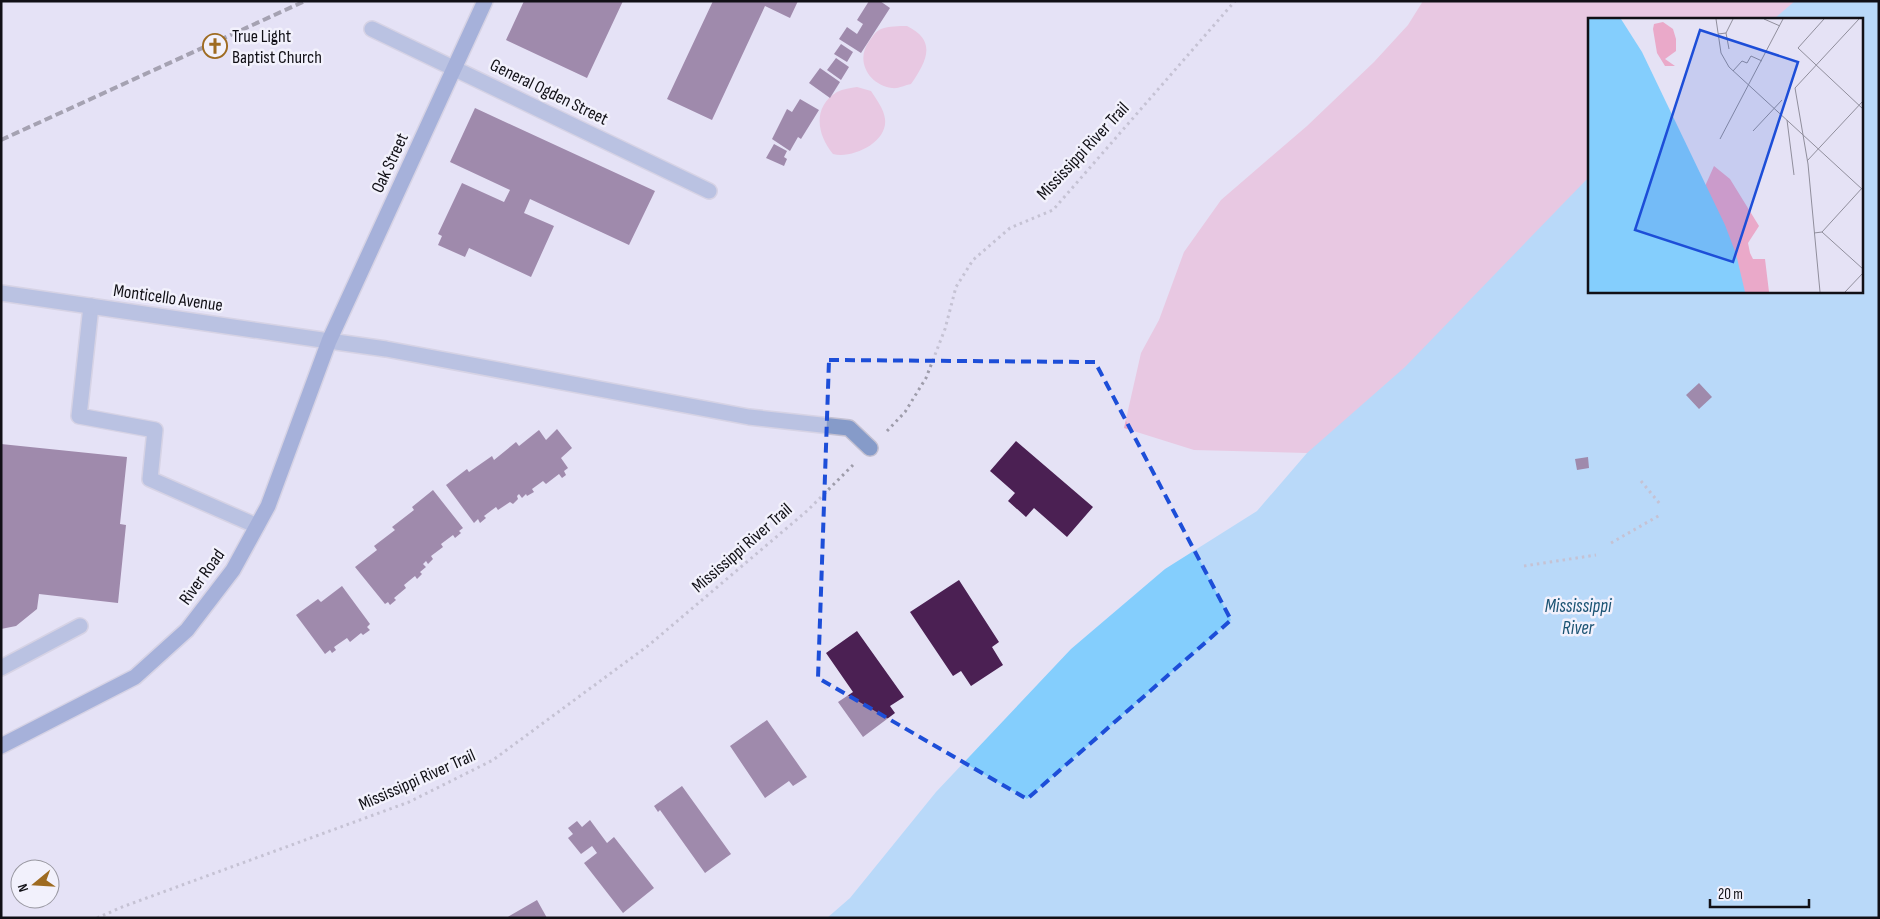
<svg xmlns="http://www.w3.org/2000/svg" width="1880" height="919" font-family="'Sofia Sans Condensed',sans-serif">
  <rect width="100%" height="100%" fill="#e5e2f5"/>
  <path fill="#eaa9c9" d="M1423,1H1879L1855,19H1589V278L1379,455L1194,450L1124,428L1141,353L1159,320L1184,252L1221,200L1307,126L1374,62L1408,25Z
    M907,26C938,41 926,62 911,84C905,85 898,89 892,88C869,85 854,60 870,40C873,36 876,31 881,29C889,26 899,26 907,26Z
    M857,87L871,91C876,99 884,109 885,119C888,142 853,159 833,154C817,135 812,107 837,92C843,89 851,88 857,87Z"/>
  <path fill="#84cefd" d="M1795,1H1879V918H827L850,898L936,792L1071,649L1165,569L1257,511L1307,453L1405,367L1589,177V291H1861V19H1774Z"/>
  <path fill="#4b2053" d="M524,1H623L587,78L506,40Z
    M713,1H798L790,18L765,6L712,120L667,99Z
    M869,1H880L890,8L861,53L839,39L847,27L857,34L863,24L857,20Z
    M841,44L853,52L847,62L834,54Z
    M836,58L849,67L841,80L827,70Z
    M820,68L840,82L830,98L809,83Z
    M800,99L819,110L801,139L798,137L790,151L772,139L787,109L792,112Z
    M475,108L655,191L629,245L530,199L524,213L554,226L531,277L469,248L465,257L438,245L442,236L438,234L462,183L504,202L510,190L450,162Z
    M774,144L787,151L784,157L787,159L784,166L766,158Z
    M1699,383L1712,397L1699,409L1686,395Z
    M557,429L572,448L561,458L568,468L564,471L566,475L562,478L559,474L546,484L543,481L532,489L534,492L527,496L526,494L522,498L519,494L517,496L518,499L513,504L510,502L498,510L496,507L484,516L486,518L480,523L478,519L474,523L446,485L467,469L469,472L492,456L494,460L516,442L519,446L539,430L546,440Z
    M1016,441L1093,507L1067,537L1034,508L1026,517L1008,501L1015,493L990,471Z
    M1,444L127,457L120,524L126,525L118,603L39,594L37,609L16,626L1,629Z
    M1588,457L1589,468L1577,470L1575,459Z
    M433,490L463,528L459,531L461,533L455,538L453,535L441,544L443,547L431,556L433,559L428,564L426,561L423,564L426,567L420,572L422,574L417,579L415,576L404,585L406,588L394,598L396,600L390,605L388,602L385,604L355,567L377,550L374,546L395,530L392,527L414,510L412,507Z
    M959,580L999,642L992,647L1003,665L971,686L961,671L953,676L910,612Z
    M342,586L370,624L367,627L370,630L363,635L361,633L350,642L347,638L334,647L336,650L332,653L330,650L325,654L296,615L318,599L321,602Z
    M857,631L904,697L890,706L895,713L863,737L838,702L853,692L826,653Z
    M767,720L807,777L793,786L789,781L765,798L730,746Z
    M682,786L731,854L705,873L660,810L658,812L654,806Z
    M590,820L607,843L614,837L654,888L623,913L584,863L597,853L592,846L581,854L568,838L573,834L568,828L577,821L582,827Z
    M537,900L547,918H506Z"/>
  <g fill="none" stroke-linecap="round" stroke-linejoin="round">
    <defs>
      <path id="lane" d="M91,306L79,416L155,430L150,479L257,526
        M329,341L386,349L749,417L849,428L870,448
        M1,668L80,626"/>
      <path id="street" d="M372,29L709,191
        M1,293L329,341"/>
      <path id="secondary" d="M1,746L135,677L187,630L233,570L268,506L329,341L485,1"/>
    </defs>
    <use href="#lane" stroke="#c3c0d1" stroke-width="18"/>
    <use href="#street" stroke="#c3c0d1" stroke-width="18"/>
    <use href="#secondary" stroke="#c3c0d1" stroke-width="18"/>
    <path stroke="#9e9caa" stroke-width="3" stroke-dasharray="2.5 4" stroke-linecap="butt" d="M887,431L905,412L926,378L945,329L956,287L973,260L1010,228L1053,210L1235,1
      M1641,481L1660,504
      M1611,543L1660,515
      M1524,566L1596,555
      M97,918L122,907L409,802L493,760L649,645L808,510L853,465"/>
    <use href="#lane" stroke="#869bc9" stroke-width="15"/>
    <use href="#street" stroke="#869bc9" stroke-width="15"/>
    <use href="#secondary" stroke="#5976b8" stroke-width="15"/>
    <path stroke="#57555f" stroke-width="4" stroke-dasharray="8 4" stroke-linecap="butt" d="M1,140L305,1"/>
  </g>
  <path d="M0 0H1880V919H0ZM829,360L1095,362L1231,620L1027,799L818,678Z" fill="#e5e2f5" fill-opacity=".55" fill-rule="evenodd"/>
  <path fill="none" stroke="#1d4ed8" stroke-width="4" stroke-dasharray="10 6" stroke-linejoin="round" d="M829,360L1095,362L1231,620L1027,799L818,678Z"/>
  <defs>
    <symbol id="church-ring" viewBox="-11 -11 22 22"><circle r="9.5" fill="#f2f1fc" stroke="#9e6b21" stroke-width="1.5"/><path d="M-1.2-6h2.4v3.5h3.3v2.4h-3.3V6h-2.4V-.1h-3.3v-2.4h3.3Z" fill="#9e6b21"/></symbol>
  </defs>
  <g fill-rule="evenodd">
    <use href="#church-ring" x="201" y="32" width="28" height="28"/>
  </g>
  <g text-anchor="middle" dominant-baseline="central" stroke-width="5" stroke-linejoin="round" paint-order="stroke">
    <g font-size="18" fill="#111016" stroke="#f2f1fc" text-anchor="start">
      <text x="232" y="36">True Light<tspan x="232" dy="21">Baptist Church</tspan></text>
    </g>
    <g font-size="18" fill="#111016" stroke="#f2f1fc">
      <text transform="translate(549 92) rotate(26)">General Ogden Street</text>
      <text transform="translate(1083 151) rotate(-47)">Mississippi River Trail</text>
      <text transform="translate(390 163) rotate(-65)">Oak Street</text>
      <text transform="translate(168 298) rotate(8)">Monticello Avenue</text>
      <text transform="translate(742 548) rotate(-41)">Mississippi River Trail</text>
      <text transform="translate(202 577) rotate(-54)">River Road</text>
      <text transform="translate(417 780) rotate(-24)">Mississippi River Trail</text>
    </g>
    <g font-size="19" font-style="italic" fill="#1b5373" stroke="#f2f1fc">
      <text x="1578" y="606">Mississippi<tspan x="1578" dy="22">River</tspan></text>
    </g>
  </g>
  <g transform="translate(1588 18)">
    <rect width="275" height="275" fill="#e5e2f5"/>
    <path d="M75,4L85,11L88,21V33L77,41L87,48H77L69,35L65,11L66,6ZM126,148L142,161L171,208L160,225L162,235L165,241H177L181,274H151L114,175Z" fill="#eaa9c9"/>
    <path d="M0,1H33L54,34L137,207L148,236L157,274H0Z" fill="#84cefd"/>
    <path fill="none" stroke="#908e9c" stroke-width="1" d="M128,1L133,35L141,49L275,172M176,1L192,8M236,1L210,30L275,91M138,15L141,31M130,16L138,15L145,1M145,53L154,43L159,45L163,38L174,43M199,102L206,157M165,113L194,82M132,121L195,1M219,143L275,83M234,214L275,169M226,215L234,214L275,251M232,274L220,146L207,70L271,1M257,274L275,255"/>
    <path fill="#1d4ed8" fill-opacity="0.15" stroke="#1d4ed8" stroke-width="2.5" d="M112,12L210,44L145,244L47,212Z"/>
    <rect width="275" height="275" fill="none" stroke="#111016" stroke-width="2.5"/>
  </g>
  <rect width="1880" height="919" fill="none" stroke="#111016" stroke-width="5"/>
  <g transform="translate(35 884) rotate(252)"><circle r="24" fill="#f2f1fc" stroke="#9897a0"/>
  <path d="M0-4L9 19L0 12L-9 19Z" fill="#9e6b21"/>
  <text y="-8" font-size="14" font-weight="bold" text-anchor="middle" fill="#111016">N</text>
  </g>
  <path d="M1710 899v8h99v-8" fill="none" stroke="#111016" stroke-width="2.5"/>
  <text x="1718" y="899" font-size="15" fill="#111016" stroke="#f2f1fc" stroke-width="4" paint-order="stroke">20 m</text>
</svg>
